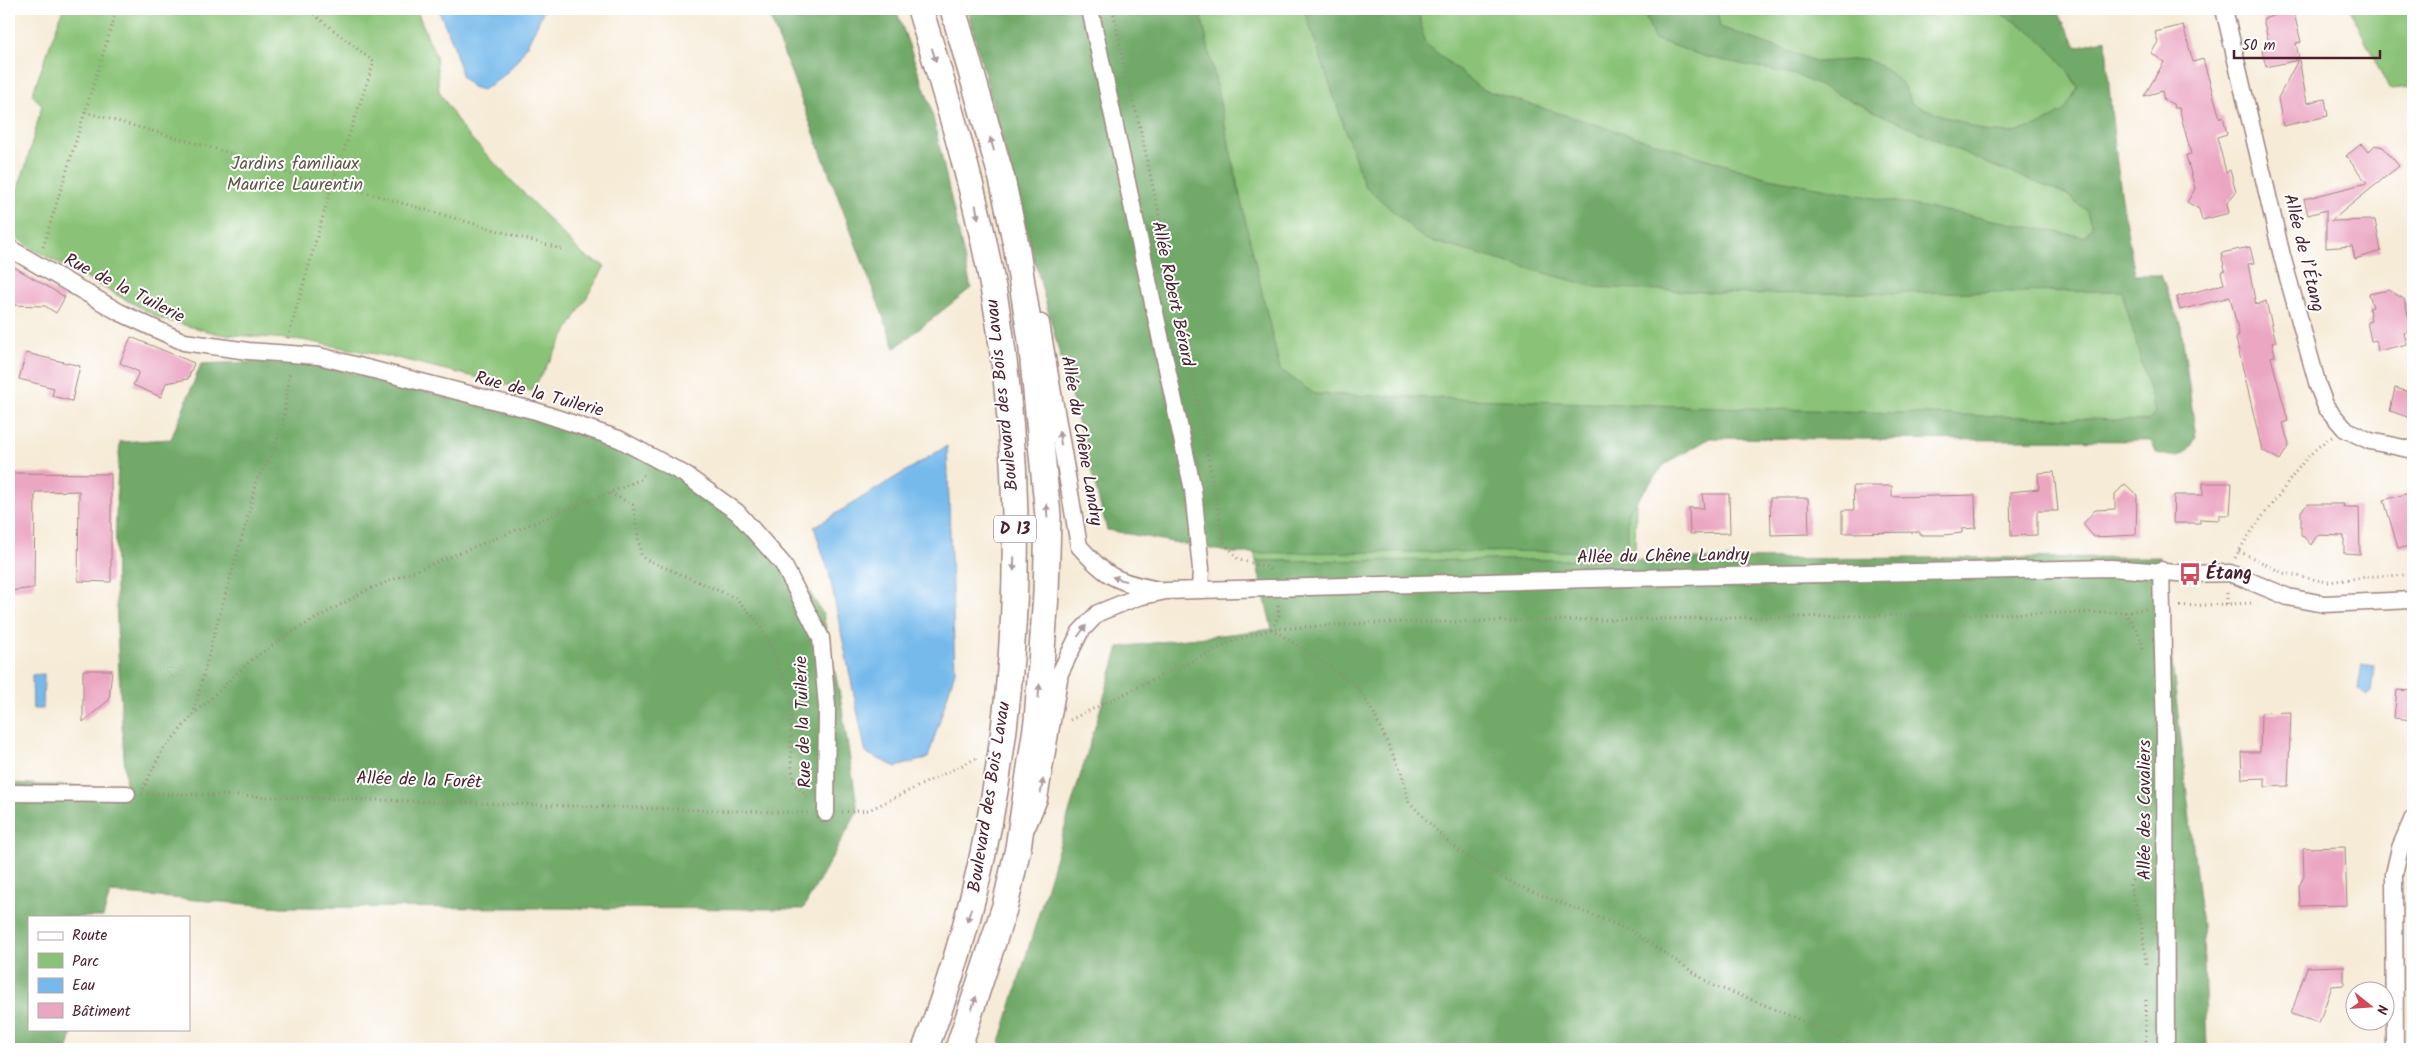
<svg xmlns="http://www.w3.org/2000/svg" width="2422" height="1058" font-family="Kalam,sans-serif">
  <rect width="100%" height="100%" fill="#fff"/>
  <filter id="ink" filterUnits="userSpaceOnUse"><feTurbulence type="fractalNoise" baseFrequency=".02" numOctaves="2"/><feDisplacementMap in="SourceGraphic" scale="10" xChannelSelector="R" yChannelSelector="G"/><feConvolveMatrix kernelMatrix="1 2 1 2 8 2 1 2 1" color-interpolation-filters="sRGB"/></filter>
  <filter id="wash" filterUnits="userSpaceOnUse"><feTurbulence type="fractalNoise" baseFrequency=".0096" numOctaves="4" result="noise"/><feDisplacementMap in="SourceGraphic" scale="20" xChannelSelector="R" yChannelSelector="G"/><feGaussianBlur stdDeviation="1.12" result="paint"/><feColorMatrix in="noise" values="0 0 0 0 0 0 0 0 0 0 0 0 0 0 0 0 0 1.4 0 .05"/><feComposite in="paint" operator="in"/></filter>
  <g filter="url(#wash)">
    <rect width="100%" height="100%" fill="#f6ebd7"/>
    <path fill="#8ac377" stroke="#6a7151" d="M63,9H416L436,56L439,91L463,130L584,256L605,266L532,391L401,359L302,340L219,334L161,319L29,247L9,232V213L26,165L42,105L32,95Z
      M1145,9H2041L2075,67L2165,420L1637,428L1635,560L1256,561Z
      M2350,9H2413V87L2389,89Z"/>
    <path fill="#6fa968" stroke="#5c644a" d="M767,9H896L930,104L971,288L895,348Z
      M967,9H1200L1245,219L1280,369L1314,394L2148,421L2155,412L2122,291L1749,294L1595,287L1424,239L1364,185L1304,9H1418L1425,43L1481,89L1768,178L2084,237L2092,226L2086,210L2066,194L1993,166L1796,75L1706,57L1654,39L1643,9H1717L1720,27L1818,62L1866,59L1886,69L1903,85L1912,104L1984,131L2010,133L2040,125L2064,111L2078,87C2052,48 2033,26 1988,9H2056L2077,47L2106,39C2110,118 2120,198 2135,275H2161L2181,326L2196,438C2184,458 2179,459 2157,453L2151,441L1710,438L1664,465L1628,512V551L1233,553L1107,530Z
      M245,362L320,365L533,419L674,466L736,508L783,548L823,614L840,696L858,811L803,909L282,907L110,893L103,917H29V1029H73L68,1049H9V783L126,789C119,674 110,557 120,442L171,439L201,364Z
      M2160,557L2203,934L2207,1049H998L1119,647L1272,629L1256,561Z"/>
    <path fill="#76baec" stroke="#606c8c" d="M438,9H544C529,43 516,73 482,90L472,87L462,77L453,43Z
      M947,446L955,671L928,758L896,767L866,753L829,573L814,527Z
      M2362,664L2374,666L2371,692L2367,696L2358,689Z
      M44,674L43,709H33L32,675Z"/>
    <g id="blocks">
      <path fill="#eba6c2" d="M2281,9H2293L2301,42L2296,43L2307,103L2325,99L2328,116L2283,126L2278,98L2298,60L2266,67L2262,51L2270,47L2263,19L2276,15Z
        M2183,25L2193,62L2203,59L2220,118L2223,116L2227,134L2217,137L2226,172L2230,170L2236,192L2227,203L2229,213L2202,220L2199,209L2187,202L2195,189L2186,155L2191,154L2179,108H2174L2173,104L2164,100L2162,91L2144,96L2164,62L2151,53L2158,42L2155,32Z
        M2361,144L2368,152L2375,145L2383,147L2399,166L2331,221L2375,220L2381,251L2355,259L2352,246L2326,248V210L2308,215L2304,199L2367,183L2346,156Z
        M2250,247L2254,263L2248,264L2256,305L2266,301L2276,342L2272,343L2275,356L2271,357L2288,421L2283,423L2289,445L2280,460L2262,450L2236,339L2239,334L2230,297L2180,310L2176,297L2224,284L2221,272L2225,270L2221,253Z
        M9,264L65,297L56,313L45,306L9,305Z
        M2389,290L2404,299L2412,331L2404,333L2407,344L2378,351L2376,340L2371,341L2367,322L2371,321L2369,308L2373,307L2369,294Z
        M131,337L194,363L188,379L166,383L161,397L133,385L139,372L120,363Z
        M26,353L80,366L72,401L52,396L54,388L19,379Z
        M2395,388L2413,393V419L2390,411Z
        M2054,472L2058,511H2037V535L2011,536L2010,492L2039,489L2038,473Z
        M9,473L111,474V582L78,581L79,491L35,492L34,588L9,591Z
        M2203,483H2232L2230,515H2219V520L2200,519V523H2173L2174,495H2203Z
        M2125,484L2137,495L2136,535L2094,537L2083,524L2095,510L2115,509V494Z
        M1853,486H1892V497L1975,495L1976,528L1962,529V533L1944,535H1920V532L1843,533V510H1854Z
        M2413,492V546L2398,548L2384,500Z
        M1702,494H1729L1730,533L1690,534L1689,508H1704Z
        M1770,498H1808L1809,534L1771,535Z
        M2308,504H2344L2343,507H2359L2360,554L2344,553V536L2317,535L2311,545L2304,537L2301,536V511Z
        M83,670H112L109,700L83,722Z
        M2397,690L2413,691V720L2394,718Z
        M2291,712L2288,786L2265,787V778L2242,779L2241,752H2260L2261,713Z
        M2345,847L2347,905L2300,906L2299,886L2304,876L2303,848Z
        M2344,966V985L2332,986L2319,1023L2291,1014L2307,967Z"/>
    </g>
  </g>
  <g filter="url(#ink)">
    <use href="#blocks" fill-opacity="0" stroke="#a08581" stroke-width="1"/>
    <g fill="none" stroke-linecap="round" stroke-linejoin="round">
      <defs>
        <path id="minor" d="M1090,9L1193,490L1201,569L1200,590
          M2224,9L2282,256L2318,386L2326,407L2345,429L2370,441L2413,450
          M9,248L119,312L184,342L248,351L319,356L536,411L619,439L684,474L737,512L783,564L821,638L827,707L826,813
          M1041,323L1079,546C1107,578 1117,582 1159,590
          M2161,570L2165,735L2166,1049
          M9,793L127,794
          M1028,825L1039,799L1060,673L1080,632L1098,613L1138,597L1166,591L1629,578L2111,568L2190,574L2230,573L2288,597L2324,604L2413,600
          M2395,1049L2394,874L2400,848L2413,818"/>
        <path id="primary" d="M920,9C952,114 984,220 1000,330C1034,569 1012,823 925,1049
          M953,9L1002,179L1016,245L1031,340L1048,516L1046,594L1037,721L1018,848L1005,906L958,1049"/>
      </defs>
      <use href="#minor" stroke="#a08581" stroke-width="19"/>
      <use href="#primary" stroke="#a08581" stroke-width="28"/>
      <path stroke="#a08581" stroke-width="3" stroke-dasharray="1 4" stroke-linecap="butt" d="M1113,9L1125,71L1140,127L1185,335L1224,542L1239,560L1268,567L1270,571
        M85,112L244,157L302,178L333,183L561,249
        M43,247L117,9
        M288,338L331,188L374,62L307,9
        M610,493L633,505L641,555L645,559L736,598L757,621L771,646L791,700V760L794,783L809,798
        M2239,551L2283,573L2327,582L2375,576L2413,575
        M2235,558C2248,534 2265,513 2282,491C2297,470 2309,451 2332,437
        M2227,604V591
        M1278,605L1279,615L1272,629L1332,668L1358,688L1374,714L1402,774L1409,802L1445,839L1466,856L1518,886L1630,930L1714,986L1743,996L1828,1032L1857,1049
        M2180,606L2253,603
        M2125,612C2133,627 2141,631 2143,649
        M193,715L216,627L249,513L256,480L268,463L282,427L290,371
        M1070,720L1233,641L1272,629L1371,623L2125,612L2146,609
        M2146,777L2142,856L2130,885L2142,927L2146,964
        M143,789L162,751L193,715L251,660L297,629L367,590L621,488L641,479L646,473
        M142,793L808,813
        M842,812L869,810L979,757
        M2146,1000V1044"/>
      <use href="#minor" stroke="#fff" stroke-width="16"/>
      <use href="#primary" stroke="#fff" stroke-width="25"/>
    </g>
    <defs><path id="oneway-solid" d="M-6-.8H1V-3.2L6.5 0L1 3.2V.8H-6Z" transform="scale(1.25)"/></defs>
    <g fill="#ae9aa0">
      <use href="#oneway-solid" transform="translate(934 55) rotate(73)"/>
      <use href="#oneway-solid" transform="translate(992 144) rotate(-106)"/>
      <use href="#oneway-solid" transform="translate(977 212) rotate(79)"/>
      <use href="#oneway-solid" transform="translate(1060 438) rotate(-99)"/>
      <use href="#oneway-solid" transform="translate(1047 511) rotate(-94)"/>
      <use href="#oneway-solid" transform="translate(1014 564) rotate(91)"/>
      <use href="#oneway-solid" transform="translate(1119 579) rotate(-162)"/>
      <use href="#oneway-solid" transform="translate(1082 631) rotate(-53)"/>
      <use href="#oneway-solid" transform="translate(1039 691) rotate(-85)"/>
      <use href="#oneway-solid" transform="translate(1042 786) rotate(-81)"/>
      <use href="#oneway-solid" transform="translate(969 915) rotate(107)"/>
      <use href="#oneway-solid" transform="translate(974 1003) rotate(-72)"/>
    </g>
  </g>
  <defs>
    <symbol id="bus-bare" viewBox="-9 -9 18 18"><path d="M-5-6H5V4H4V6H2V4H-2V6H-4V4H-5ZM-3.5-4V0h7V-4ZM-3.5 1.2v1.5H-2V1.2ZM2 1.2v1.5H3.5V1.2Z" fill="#d1495b" stroke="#fff" stroke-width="2.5" paint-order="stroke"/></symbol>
  </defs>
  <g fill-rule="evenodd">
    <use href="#bus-bare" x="2174" y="558" width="32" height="32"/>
  </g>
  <g text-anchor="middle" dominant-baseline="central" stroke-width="4" stroke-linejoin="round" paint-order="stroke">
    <rect fill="#fff" stroke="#80626b" stroke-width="1" x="994" y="515.5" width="42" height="27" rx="4"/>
    <g font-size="16" font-weight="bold" fill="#4a1f2b">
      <text x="1015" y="529">D 13</text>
    </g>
    <g font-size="18" fill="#605846" stroke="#fff">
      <text x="295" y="164">Jardins familiaux<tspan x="295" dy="21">Maurice Laurentin</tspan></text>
    </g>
    <g font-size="18" fill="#4a1f2b" stroke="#fff">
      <text transform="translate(2303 253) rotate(76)">Allée de l’Étang</text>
      <text transform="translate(124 289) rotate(27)">Rue de la Tuilerie</text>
      <text transform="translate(1172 294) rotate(78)">Allée Robert Bérard</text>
      <text transform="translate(539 395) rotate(15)">Rue de la Tuilerie</text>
      <text transform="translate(1003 395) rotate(-96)">Boulevard des Bois Lavau</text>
      <text transform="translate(1081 441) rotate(80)">Allée du Chêne Landry</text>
      <text transform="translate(1663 557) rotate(-1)">Allée du Chêne Landry</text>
      <text transform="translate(804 722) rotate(-92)">Rue de la Tuilerie</text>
      <text transform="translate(419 781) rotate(2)">Allée de la Forêt</text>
      <text transform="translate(990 797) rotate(-81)">Boulevard des Bois Lavau</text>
      <text transform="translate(2145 810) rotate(-90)">Allée des Cavaliers</text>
    </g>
    <g font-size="18" font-weight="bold" fill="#4a1f2b" stroke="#fff" text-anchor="start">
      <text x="2206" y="574">Étang</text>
    </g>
  </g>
  <rect width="2422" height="1058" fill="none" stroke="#fff" stroke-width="30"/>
  <rect x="28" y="916" width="162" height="115" fill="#ffffff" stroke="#b7a5aa"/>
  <rect x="38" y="932" width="25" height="8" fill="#ffffff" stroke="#b7a5aa"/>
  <text x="72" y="940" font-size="15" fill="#4a1f2b">Route</text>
  <rect x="38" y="953" width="25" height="15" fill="#8ac377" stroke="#b7a5aa"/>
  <text x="72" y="966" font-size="15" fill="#4a1f2b">Parc</text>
  <rect x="38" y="978" width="25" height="15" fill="#76baec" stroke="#b7a5aa"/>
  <text x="72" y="990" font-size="15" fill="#4a1f2b">Eau</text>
  <rect x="38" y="1003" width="25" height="15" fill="#eba6c2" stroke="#b7a5aa"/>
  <text x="72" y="1016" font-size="15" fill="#4a1f2b">Bâtiment</text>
  <g transform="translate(2370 1006) rotate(107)"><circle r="24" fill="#ffffff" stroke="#b7a5aa"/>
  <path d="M0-4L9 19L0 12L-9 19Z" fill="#d1495b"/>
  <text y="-8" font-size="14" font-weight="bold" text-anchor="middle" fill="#4a1f2b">N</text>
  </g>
  <path d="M2234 50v8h146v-8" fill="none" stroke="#4a1f2b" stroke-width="2.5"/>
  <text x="2242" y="50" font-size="15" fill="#4a1f2b" stroke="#ffffff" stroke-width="4" paint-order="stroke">50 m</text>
</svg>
